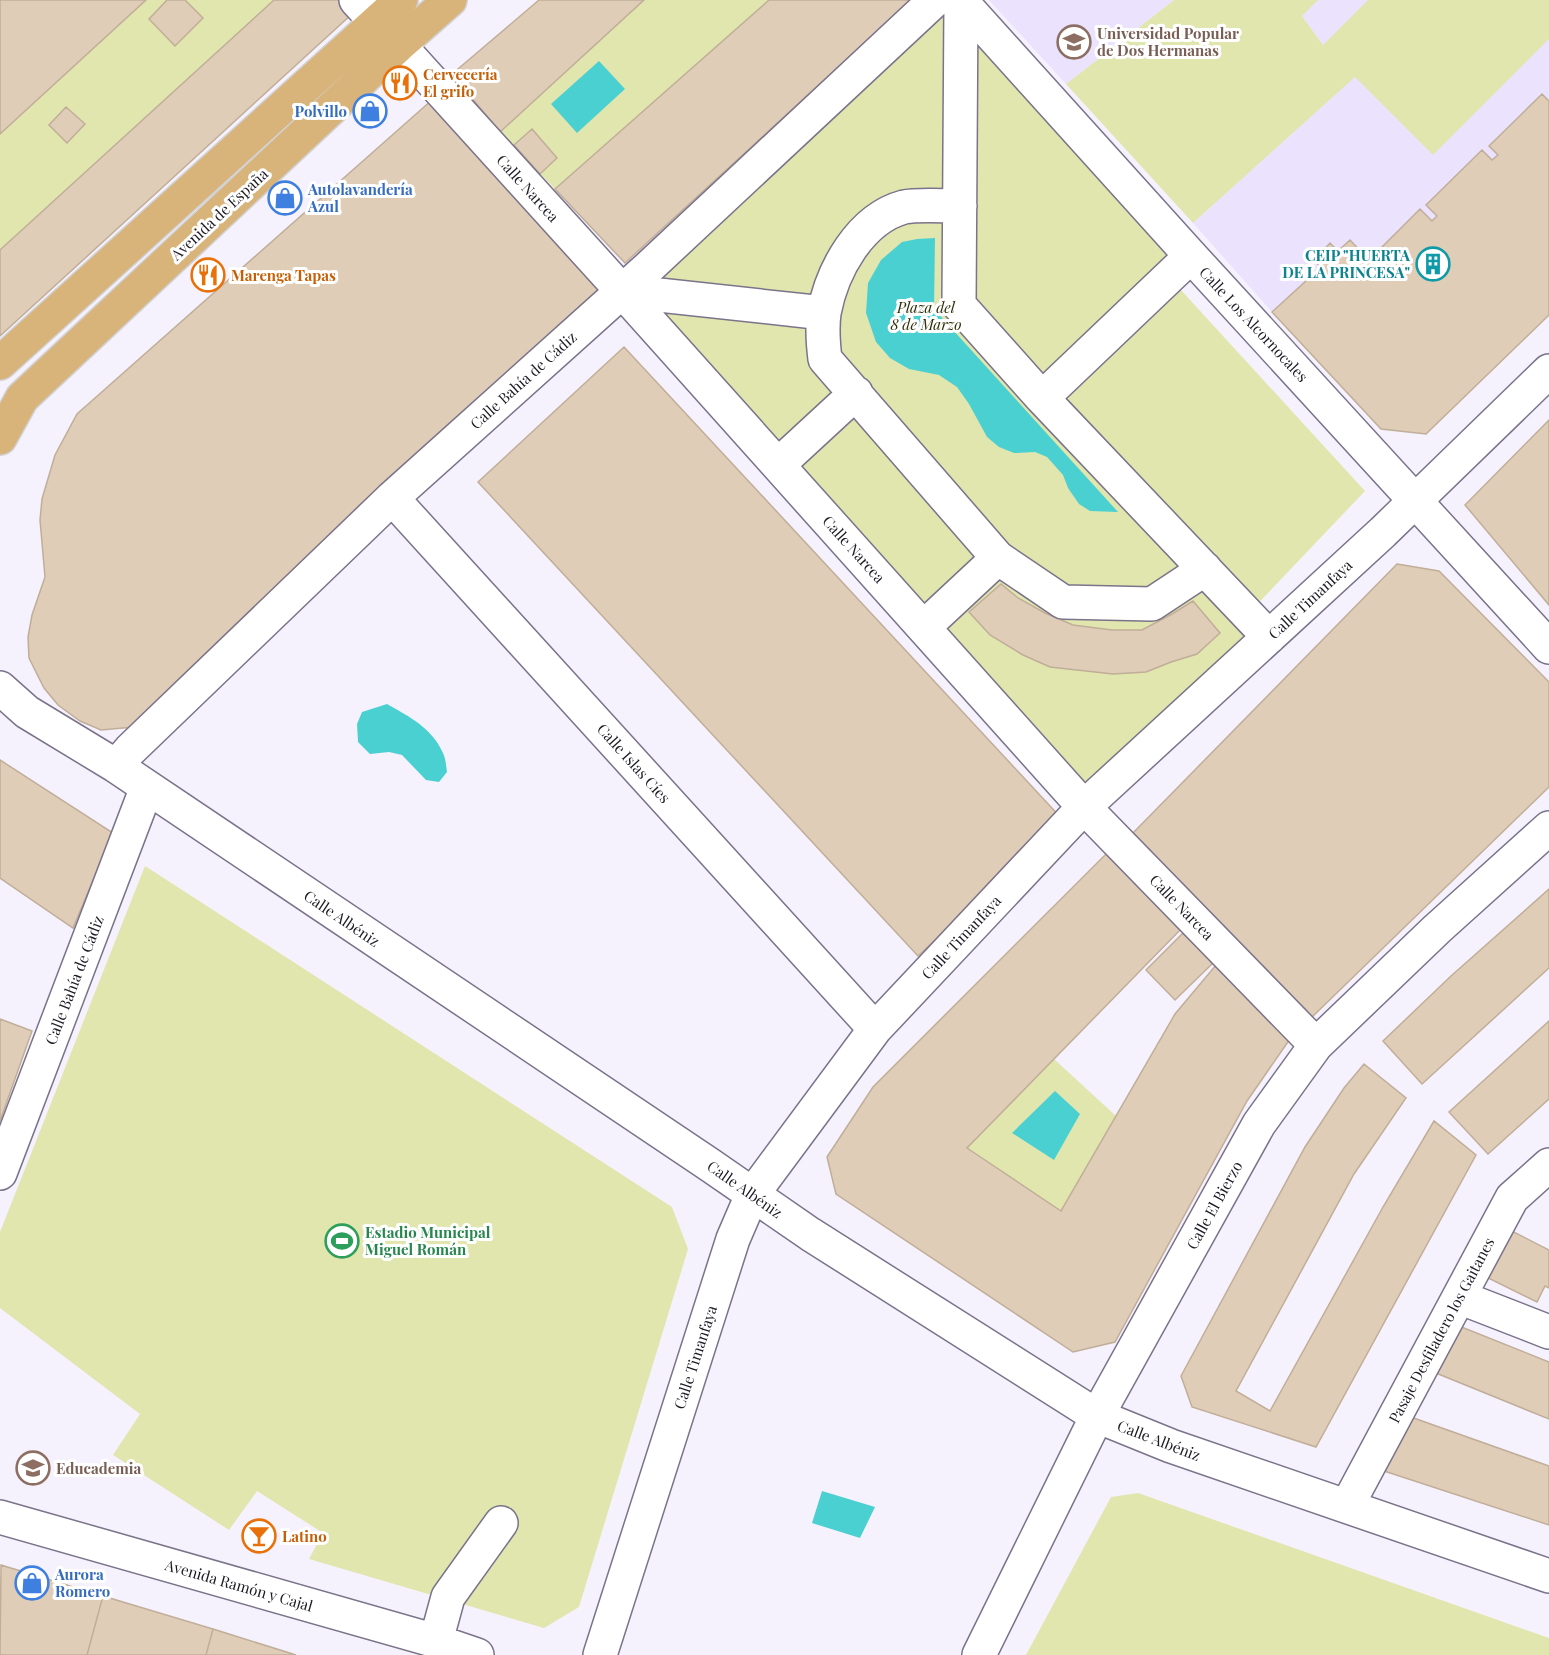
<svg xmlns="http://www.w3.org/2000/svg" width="1549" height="1655" font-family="'Playfair Display',serif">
  <rect width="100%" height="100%" fill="#f5f2fd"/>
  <path fill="#ebe3fe" d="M989,0H1174L1066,84Z
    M1288,0H1549V315L1426,434L1381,429L1272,312L1193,223L1354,77L1323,45L1302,16Z"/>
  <path fill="#e0e6ae" d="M146,0H274L0,250V134Z
    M644,0H769L555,189L500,132Z
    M1174,0H1318L1302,16L1323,45L1368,0H1549V39L1433,155L1355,77L1193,223L1066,84Z
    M961,1L1191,256L1169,277L1365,491L1248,614L1269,637L1084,807L622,291Z
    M145,866L672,1207L688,1249L579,1607L544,1628L309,1559L323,1533L257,1491L229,1530L113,1455L140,1414L0,1308V1232Z
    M1054,1059L1116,1116L1061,1211L967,1148Z
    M1138,1493L1549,1638V1655H1026L1111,1497Z"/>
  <path fill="#4bd0d2" d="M599,61L625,89L577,133L551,104Z
    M935,238L934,309L1118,512L1090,511L1079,504L1068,488L1063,475L1047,457L1035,452L1014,453L999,447L987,437L969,404L957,387L939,375L909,369L890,358L876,342L866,313L868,283L881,260L902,242L917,239Z
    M387,704C410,717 432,728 443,753C446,759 446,766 447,772L439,782L426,780L402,755L389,752L370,754L358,742L357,724L362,712Z
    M1055,1091L1080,1114L1054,1160L1012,1133Z
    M822,1491L875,1507L860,1538L812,1523Z"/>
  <path fill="#e0cdb8" stroke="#c0ae99" stroke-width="1.5" d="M0,0H146L0,134Z
    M167,0H185L203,18L175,46L149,19Z
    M274,0H339L353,13L0,336V250Z
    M539,0H644L500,132L452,74Z
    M769,0H909L908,3L625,263L555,189Z
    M1542,94L1549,101V315L1426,434L1381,429L1272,312L1320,268L1315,259L1330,243L1338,251L1350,240L1369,260L1420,209L1432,221L1437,216L1426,205L1482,150L1492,160L1498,155L1489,146Z
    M433,99L604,291L134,727L101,730L80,721L58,705L44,688L29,658L28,637L32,615L45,577L40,520L42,499L55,455L77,414Z
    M66,107L85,124L67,143L49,125Z
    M532,129L557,158L540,174L514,145Z
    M624,347L1063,820L918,956L478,482Z
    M1549,420V605L1465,505Z
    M1397,564L1439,571L1549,682V787L1311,1018L1133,833Z
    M1001,584L1018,598L1045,613L1073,625L1112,630H1142L1172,614L1193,601L1220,633L1197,654L1171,662L1146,672L1113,674L1050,667L1023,655L990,635L969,612Z
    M0,760L113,833L73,928L0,878Z
    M1109,851L1181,929L967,1148L1061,1211L1175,1014L1216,965L1292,1036L1247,1101L1115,1342L1073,1352L836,1194L827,1157L873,1087Z
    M1549,889V968L1422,1084L1383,1041L1451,976Z
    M1183,933L1213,963L1175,1000L1146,970Z
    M0,1019L32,1031L0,1121Z
    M1549,1021V1099L1488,1154L1449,1112Z
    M1364,1064L1406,1098L1354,1174L1236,1391L1270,1411L1383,1207L1434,1121L1476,1155L1316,1447L1192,1407L1181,1376L1305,1147L1344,1088Z
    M1504,1227L1549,1250V1288L1545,1286L1537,1302L1480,1274Z
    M1454,1324L1549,1362V1419L1431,1371Z
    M1408,1416L1549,1466V1525L1381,1470Z
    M1,1565L103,1596L87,1655H0Z
    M103,1596L213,1629L206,1655H87Z
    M213,1629L296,1655H206Z"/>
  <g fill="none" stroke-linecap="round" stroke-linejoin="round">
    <defs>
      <path id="minor" d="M356,0L377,23
        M960,0L1191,256L1549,647
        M961,1L959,305L1042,398L1191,256
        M399,45L622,291L1084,807L1316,1045
        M960,206C945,206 917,204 904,207C860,219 832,270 824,313C822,328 823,343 825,359L998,558L1063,602L1152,604L1205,569
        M622,291L824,313
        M1042,398L1269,637
        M778,465L856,393
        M392,498L875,1029
        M924,627L998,558
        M0,688L27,712L116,766L710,1165L810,1234L1097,1416L1171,1446L1549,1576
        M116,766L130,750L392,498L648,268L935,0
        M0,1173L147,787
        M1459,1297L1549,1332
        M1347,1506L1512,1198L1549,1165
        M0,1517L436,1641L477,1655
        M436,1641L448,1597L501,1523
        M600,1655L733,1239L752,1195L875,1029L1084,807L1383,532L1549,371
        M979,1655L1097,1416L1259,1124L1316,1045L1437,929L1549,828"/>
      <path id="major" d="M0,363L401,0
        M0,438L22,398L399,45L450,0"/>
    </defs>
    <use href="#minor" stroke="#7a738a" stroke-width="36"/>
    <use href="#major" stroke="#d2d1d3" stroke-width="36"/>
    <use href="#minor" stroke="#fff" stroke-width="33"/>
    <use href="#major" stroke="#d8b47b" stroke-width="33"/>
  </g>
  <defs>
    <symbol id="university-ring" viewBox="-11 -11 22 22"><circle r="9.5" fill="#fff" stroke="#8d6e63" stroke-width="1.5"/><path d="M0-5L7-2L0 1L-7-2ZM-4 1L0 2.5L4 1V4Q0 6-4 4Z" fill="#8d6e63"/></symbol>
    <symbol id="restaurant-ring" viewBox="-11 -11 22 22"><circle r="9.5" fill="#fff" stroke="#e8710a" stroke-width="1.5"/><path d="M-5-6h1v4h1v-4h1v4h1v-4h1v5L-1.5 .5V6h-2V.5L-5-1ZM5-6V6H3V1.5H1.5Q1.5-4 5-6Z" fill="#e8710a"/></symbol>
    <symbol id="shop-ring" viewBox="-11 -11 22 22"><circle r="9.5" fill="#fff" stroke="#3f7fe0" stroke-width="1.5"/><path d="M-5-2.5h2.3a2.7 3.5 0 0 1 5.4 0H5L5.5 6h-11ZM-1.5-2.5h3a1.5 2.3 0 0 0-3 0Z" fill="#3f7fe0"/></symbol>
    <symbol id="building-ring" viewBox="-11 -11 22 22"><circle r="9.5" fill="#fff" stroke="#0f9aa8" stroke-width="1.5"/><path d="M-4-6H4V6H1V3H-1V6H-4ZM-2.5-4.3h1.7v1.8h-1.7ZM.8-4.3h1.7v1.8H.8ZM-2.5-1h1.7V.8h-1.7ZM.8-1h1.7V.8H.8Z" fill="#0f9aa8"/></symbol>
    <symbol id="stadium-ring" viewBox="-11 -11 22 22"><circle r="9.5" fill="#fff" stroke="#2e9e5b" stroke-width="1.5"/><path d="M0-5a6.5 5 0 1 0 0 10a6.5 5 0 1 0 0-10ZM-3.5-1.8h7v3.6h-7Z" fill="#2e9e5b"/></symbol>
    <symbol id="school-ring" viewBox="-11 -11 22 22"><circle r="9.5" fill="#fff" stroke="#8d6e63" stroke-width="1.5"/><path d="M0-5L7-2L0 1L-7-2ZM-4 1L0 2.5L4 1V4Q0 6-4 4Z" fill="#8d6e63"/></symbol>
    <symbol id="bar-ring" viewBox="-11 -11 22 22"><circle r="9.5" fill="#fff" stroke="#e8710a" stroke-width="1.5"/><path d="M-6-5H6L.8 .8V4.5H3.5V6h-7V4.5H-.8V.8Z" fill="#e8710a"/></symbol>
  </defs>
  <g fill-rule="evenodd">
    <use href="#university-ring" x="1055" y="23" width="38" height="38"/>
    <use href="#restaurant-ring" x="381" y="64" width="38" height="38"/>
    <use href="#shop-ring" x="351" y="92" width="38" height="38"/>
    <use href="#shop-ring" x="266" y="179" width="38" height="38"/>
    <use href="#building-ring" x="1414" y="245" width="38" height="38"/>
    <use href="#restaurant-ring" x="189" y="256" width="38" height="38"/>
    <use href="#stadium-ring" x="323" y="1222" width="38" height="38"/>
    <use href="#school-ring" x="14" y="1449" width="38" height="38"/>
    <use href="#bar-ring" x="240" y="1517" width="38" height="38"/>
    <use href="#shop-ring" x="13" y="1564" width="38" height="38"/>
  </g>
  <g text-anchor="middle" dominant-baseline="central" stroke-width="6" stroke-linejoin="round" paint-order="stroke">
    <g font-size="15" font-weight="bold" fill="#785e54" stroke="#fff" text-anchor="start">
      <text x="1097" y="33">Universidad Popular<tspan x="1097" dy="17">de Dos Hermanas</tspan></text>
      <text x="56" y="1468">Educademia</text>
    </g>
    <g font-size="15" font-weight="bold" fill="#c56008" stroke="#fff" text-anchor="start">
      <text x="423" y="74">Cervecería<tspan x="423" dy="17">El grifo</tspan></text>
      <text x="231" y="275">Marenga Tapas</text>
      <text x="282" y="1536">Latino</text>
    </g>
    <g font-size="15" font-weight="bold" fill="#366cbe" stroke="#fff" text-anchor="start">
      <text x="347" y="111" text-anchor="end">Polvillo</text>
      <text x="308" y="189">Autolavandería<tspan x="308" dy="17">Azul</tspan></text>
      <text x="55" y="1574">Aurora<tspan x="55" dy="17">Romero</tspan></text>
    </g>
    <g font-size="15" fill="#1c1922" stroke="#fff">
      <text transform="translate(528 188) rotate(48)">Calle Narcea</text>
      <text transform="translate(219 214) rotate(-43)">Avenida de España</text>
      <text transform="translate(1254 324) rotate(47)">Calle Los Alcornocales</text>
      <text transform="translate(523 380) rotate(-42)">Calle Bahía de Cádiz</text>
      <text transform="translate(854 549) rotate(48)">Calle Narcea</text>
      <text transform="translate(1310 599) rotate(-43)">Calle Timanfaya</text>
      <text transform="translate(634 763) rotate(48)">Calle Islas Cíes</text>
      <text transform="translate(1182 907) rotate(46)">Calle Narcea</text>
      <text transform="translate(342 918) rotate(34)">Calle Albéniz</text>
      <text transform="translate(961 937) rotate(-47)">Calle Timanfaya</text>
      <text transform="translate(74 980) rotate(-69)">Calle Bahía de Cádiz</text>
      <text transform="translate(745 1189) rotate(35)">Calle Albéniz</text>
      <text transform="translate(1214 1205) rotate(-61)">Calle El Bierzo</text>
      <text transform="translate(1441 1330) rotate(-62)">Pasaje Desfiladero los Gaitanes</text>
      <text transform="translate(695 1357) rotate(-72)">Calle Timanfaya</text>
      <text transform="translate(1159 1440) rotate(21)">Calle Albéniz</text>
      <text transform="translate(239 1585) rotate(16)">Avenida Ramón y Cajal</text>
    </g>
    <g font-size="15" font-weight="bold" fill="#0d838f" stroke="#fff" text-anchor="end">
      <text x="1410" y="255">CEIP "HUERTA<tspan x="1410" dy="17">DE LA PRINCESA"</tspan></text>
    </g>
    <g font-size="15" font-style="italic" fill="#2b2d05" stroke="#fff">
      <text x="926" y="307">Plaza del<tspan x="926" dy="17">8 de Marzo</tspan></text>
    </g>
    <g font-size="15" font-weight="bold" fill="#27864d" stroke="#fff" text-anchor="start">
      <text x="365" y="1232">Estadio Municipal<tspan x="365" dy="17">Miguel Román</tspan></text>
    </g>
  </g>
</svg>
